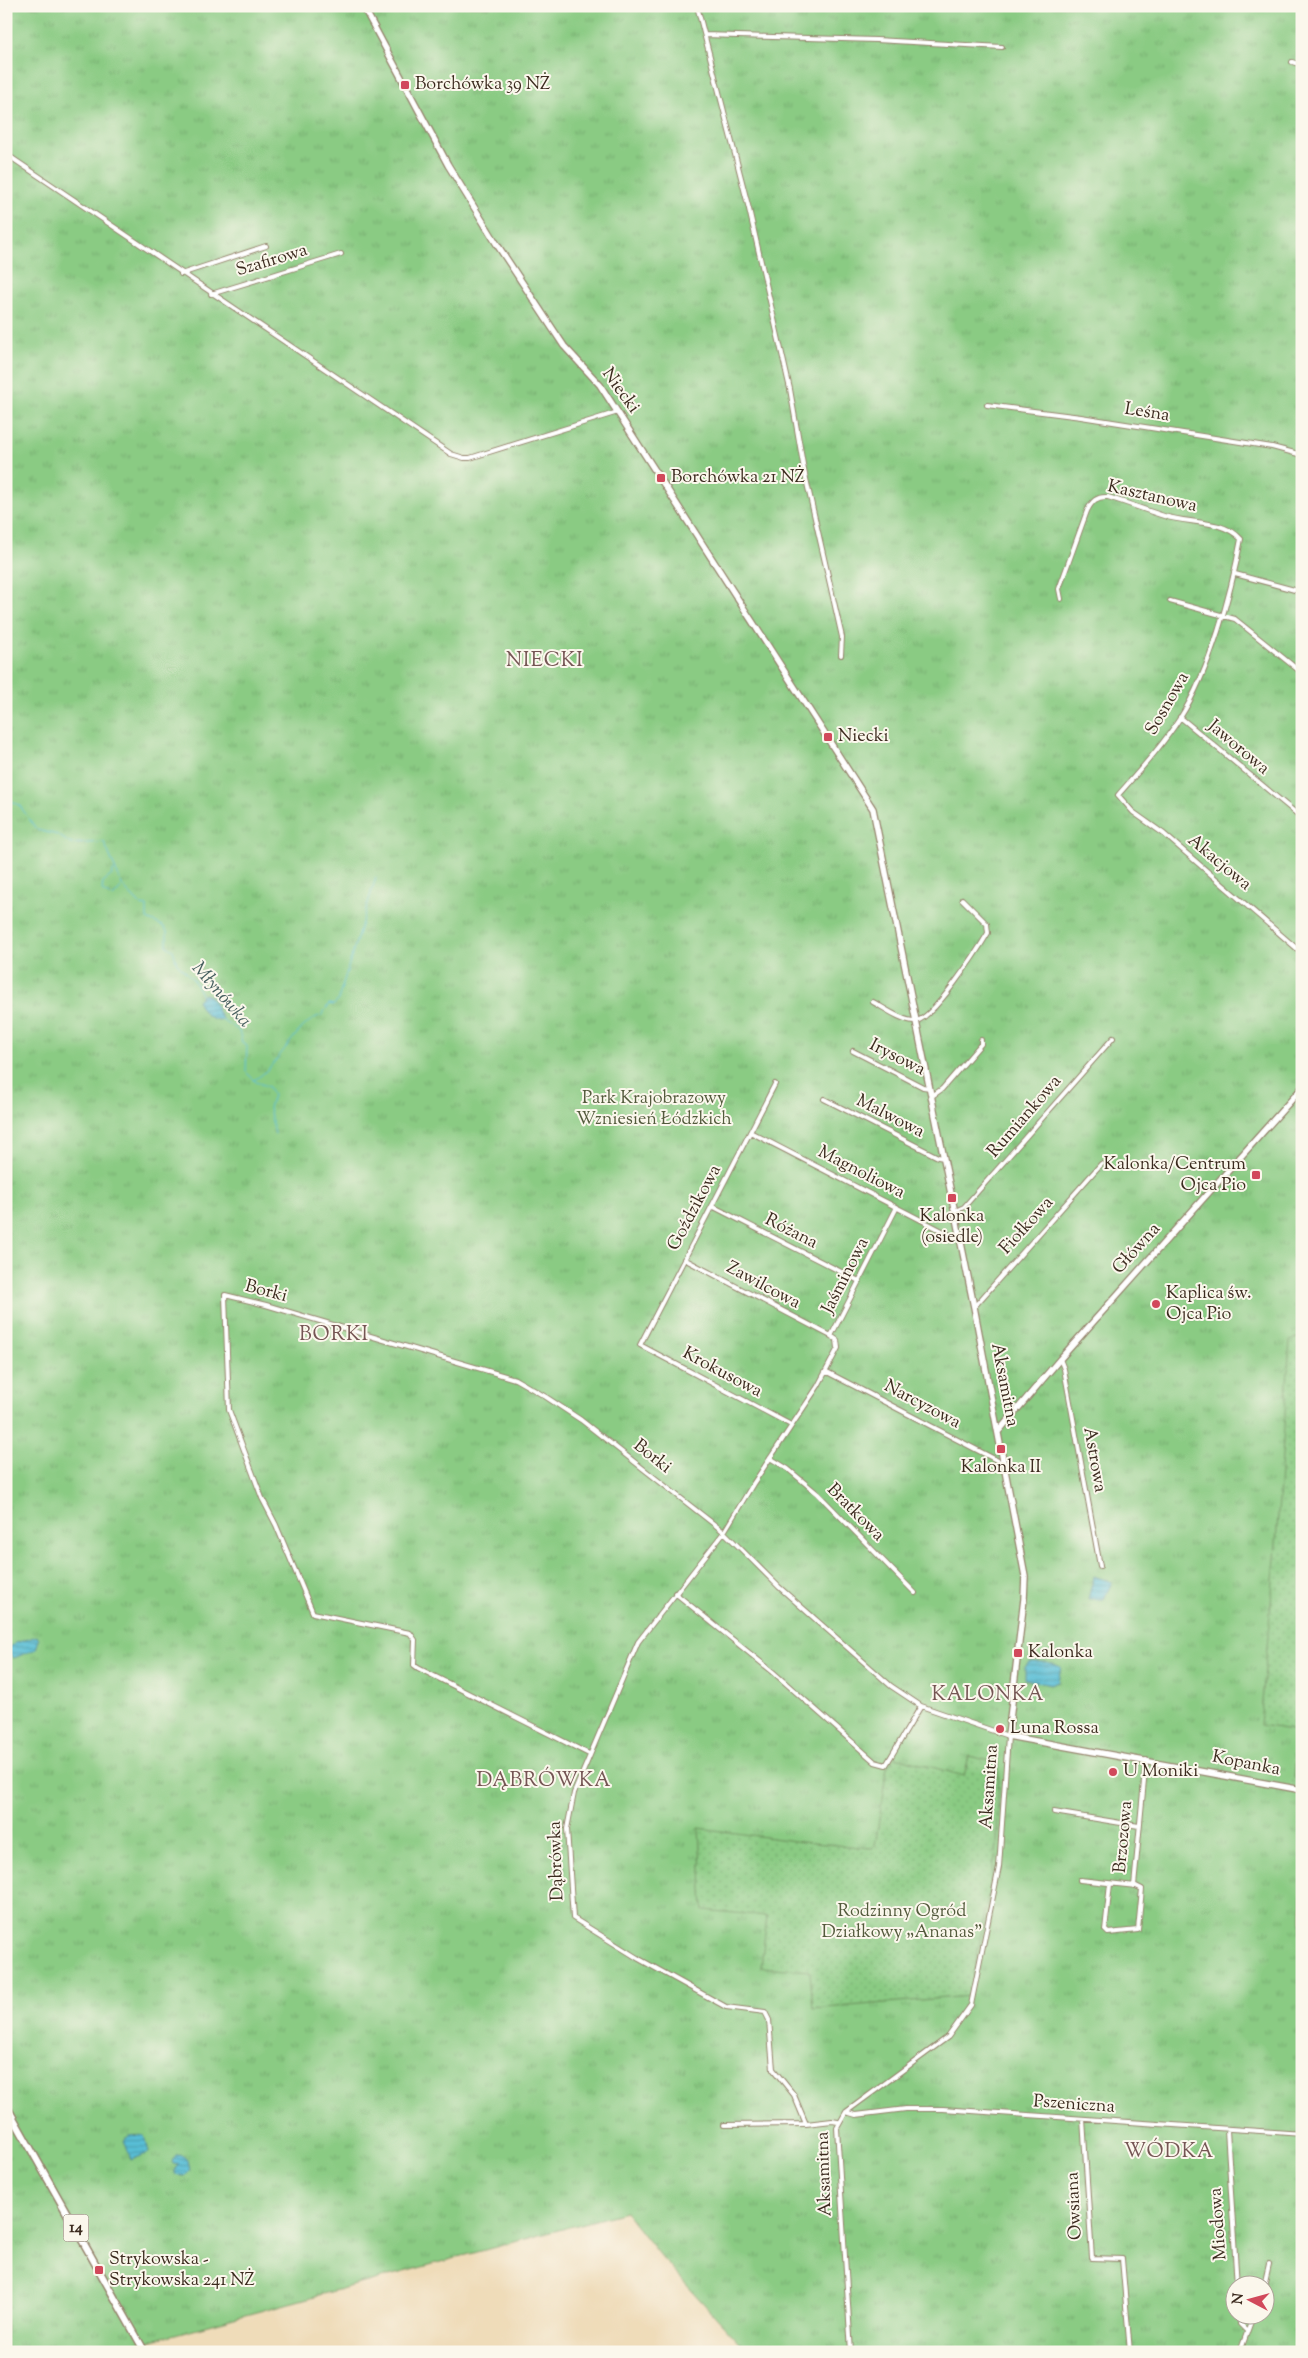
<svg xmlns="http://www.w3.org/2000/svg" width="1308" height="2358" font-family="'Sorts Mill Goudy',serif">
  <defs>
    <pattern id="park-tufts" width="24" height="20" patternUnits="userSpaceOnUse" patternTransform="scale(1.25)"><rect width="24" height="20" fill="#8acb83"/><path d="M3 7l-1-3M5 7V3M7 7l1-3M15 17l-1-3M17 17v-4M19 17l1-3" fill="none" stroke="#78ae71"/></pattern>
    <pattern id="garden-dots" width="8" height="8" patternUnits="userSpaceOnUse" patternTransform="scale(1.25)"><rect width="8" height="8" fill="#8acb83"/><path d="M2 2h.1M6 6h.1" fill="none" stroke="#78ae71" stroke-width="1.8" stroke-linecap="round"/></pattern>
    <pattern id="water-rules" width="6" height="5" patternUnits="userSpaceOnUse" patternTransform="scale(1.25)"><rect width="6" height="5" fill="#58bed6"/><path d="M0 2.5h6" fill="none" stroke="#4a9bad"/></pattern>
  </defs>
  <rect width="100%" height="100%" fill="#fbf7ec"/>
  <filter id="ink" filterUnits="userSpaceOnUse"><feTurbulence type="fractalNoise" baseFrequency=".02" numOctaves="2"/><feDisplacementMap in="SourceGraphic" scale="10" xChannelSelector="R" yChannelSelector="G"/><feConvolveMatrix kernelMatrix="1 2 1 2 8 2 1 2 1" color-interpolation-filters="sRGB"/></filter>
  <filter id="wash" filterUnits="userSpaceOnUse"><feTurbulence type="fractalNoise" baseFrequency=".0096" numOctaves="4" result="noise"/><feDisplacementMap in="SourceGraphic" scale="20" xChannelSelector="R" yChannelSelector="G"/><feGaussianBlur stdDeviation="1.12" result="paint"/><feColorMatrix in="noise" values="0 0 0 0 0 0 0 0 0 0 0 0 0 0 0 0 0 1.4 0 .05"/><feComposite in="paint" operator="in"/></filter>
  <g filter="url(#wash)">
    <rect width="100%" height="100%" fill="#efdcb9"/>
    <path fill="url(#park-tufts)" stroke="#627a50" fill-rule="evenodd" d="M6,6H1302V2352H748L660,2256L625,2212L142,2343L146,2352H6ZM1236,2286H1266V2316H1236Z"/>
    <path fill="url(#garden-dots)" stroke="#627a50" d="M1302,1337V1779L1294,1778L1298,1731L1260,1725L1275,1558L1290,1340Z
      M969,1756L999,1763L997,1846L970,1996L813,2009L810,1971L761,1967L767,1916L703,1910L699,1828L802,1842L872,1848L875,1846L887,1767L896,1757L964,1776Z"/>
    <path fill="url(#water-rules)" stroke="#4a747a" d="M204,994L210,996L222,1019L219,1020C207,1018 202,1012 197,1000Z
      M1094,1576L1112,1582L1104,1599H1088Z
      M37,1636L39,1640L36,1649L14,1658L7,1653L6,1649L16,1643Z
      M1030,1662H1047L1061,1667L1058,1682L1050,1685L1025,1679V1667Z
      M142,2135L146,2139L149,2153L131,2160L124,2140L129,2136Z
      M177,2155L184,2156L188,2160L190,2171L185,2176L175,2174V2169L178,2165L173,2164L172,2161Z"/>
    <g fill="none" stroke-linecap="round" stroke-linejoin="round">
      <path stroke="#58bed6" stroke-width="1" d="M6,793L13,802L20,806L37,830L58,835L71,844L104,842L123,887L141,905L147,906V919L163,926L167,931V946L173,950L177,963L193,979L202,996
        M114,870L112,875L103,882L102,891L113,897L122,887
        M220,1018L239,1031L242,1042L247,1046L246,1072L256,1082L269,1087L273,1095L269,1108L275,1134
        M254,1080C278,1068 297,1021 322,1015L329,1004L334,1005L338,1000L376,877"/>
    </g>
  </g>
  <g filter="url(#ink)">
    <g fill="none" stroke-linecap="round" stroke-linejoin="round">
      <defs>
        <path id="street" d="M697,6L749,209L790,389L804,470L842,637L841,655
          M705,35L876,40L1002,47
          M1292,62L1302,65
          M6,154L451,454L464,458H470L618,412
          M181,274L266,246
          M211,294L341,254
          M987,405L1081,417L1272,447L1302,455
          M1235,574L1302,592
          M1061,599L1059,589L1087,511C1092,501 1097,496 1108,497C1127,503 1145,510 1164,516C1189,524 1223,519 1241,539C1231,594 1210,671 1180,718C1162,746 1140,770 1118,795L1133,812L1164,834L1302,953
          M1170,601L1235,619L1302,673
          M1180,717L1302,818
          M873,1002C884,1008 902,1021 915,1021C932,1021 978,950 988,933L987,924L962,899
          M853,1051L923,1087L930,1088
          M775,1084L640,1345L791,1425
          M932,1096L942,1089L981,1044V1040
          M824,1099L938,1157L944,1158
          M750,1132L952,1236L960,1237
          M712,1206L859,1281
          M955,1211L964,1207L1113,1038
          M684,1259L831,1336L837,1340L838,1348L818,1386L753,1484L724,1532L638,1642L574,1793L567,1829L573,1918L639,1959L726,2007L765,2012L769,2020L773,2069L794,2095L806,2124L832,2121L838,2122
          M974,1307L1101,1164
          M831,1336L897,1207
          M1060,1359L1064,1369L1100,1566
          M827,1372L1004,1464
          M770,1458L788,1469L818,1494L915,1593
          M675,1593L773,1672L875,1762L886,1765L921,1706
          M589,1754L418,1668L414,1665L415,1640L410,1633L313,1613L276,1525L262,1498L229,1410L225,1295L266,1305L515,1379L546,1397L581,1420L724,1532L779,1587L891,1686L921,1706L1008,1736L999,1867L971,2005L948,2037L846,2112L837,2128L851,2352
          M1054,1812L1139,1826
          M1080,1880L1136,1886L1142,1889L1138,1930L1108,1933L1105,1930L1110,1884
          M1134,1886L1146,1760
          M846,2112L856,2115L906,2109H943L1302,2134
          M1083,2119L1092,2258L1122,2259L1130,2352
          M724,2125L806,2124
          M1227,2130L1237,2286
          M1264,2286L1269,2264
          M1240,2316V2324L1247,2331
          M1240,2352L1253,2316"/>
        <path id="secondary" d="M363,6L448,165L498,246L564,346L600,385L873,809L974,1307L1025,1576L1024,1599L1008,1736L1302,1790
          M998,1432L1060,1359L1302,1088"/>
        <path id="primary" d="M6,2105L145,2352"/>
      </defs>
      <use href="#street" stroke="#95836c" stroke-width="6"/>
      <use href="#secondary" stroke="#95836c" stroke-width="8"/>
      <use href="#primary" stroke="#95836c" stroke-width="9"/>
      <use href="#street" stroke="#fff" stroke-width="4"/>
      <use href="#secondary" stroke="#fff" stroke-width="5.5"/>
      <use href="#primary" stroke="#fff" stroke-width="6"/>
    </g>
  </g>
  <g fill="#d1495b" stroke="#fbf7ec" stroke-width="2">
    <rect x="400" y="80" width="10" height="10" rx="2.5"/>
    <rect x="656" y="473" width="10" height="10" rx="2.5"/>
    <rect x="823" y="732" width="10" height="10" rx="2.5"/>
    <rect x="1251" y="1170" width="10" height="10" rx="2.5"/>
    <rect x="947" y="1193" width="10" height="10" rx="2.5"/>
    <circle cx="1156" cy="1304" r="5"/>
    <rect x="996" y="1444" width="10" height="10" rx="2.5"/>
    <rect x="1013" y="1648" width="10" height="10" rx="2.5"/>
    <circle cx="1000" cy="1729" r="5"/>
    <circle cx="1113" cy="1772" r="5"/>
    <rect x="94" y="2265" width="10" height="10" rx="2.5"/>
  </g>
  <g text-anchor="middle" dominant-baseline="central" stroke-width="4" stroke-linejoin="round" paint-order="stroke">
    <rect fill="#fbf7ec" stroke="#75685c" stroke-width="1" x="63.5" y="2214.5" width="25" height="27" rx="4"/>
    <g font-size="16" font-weight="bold" fill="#3b2a1e">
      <text x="76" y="2228">14</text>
    </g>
    <g font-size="18" fill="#3b2a1e" stroke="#fbf7ec" text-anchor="start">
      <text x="415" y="85">Borchówka 39 NŻ</text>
      <text x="671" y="478">Borchówka 21 NŻ</text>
      <text x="838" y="737">Niecki</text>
      <text x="1246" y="1165" text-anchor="end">Kalonka/Centrum<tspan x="1246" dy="21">Ojca Pio</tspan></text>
      <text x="952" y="1217" text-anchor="middle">Kalonka<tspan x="952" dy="21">(osiedle)</tspan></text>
      <text x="1166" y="1294">Kaplica św.<tspan x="1166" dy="21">Ojca Pio</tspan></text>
      <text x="1001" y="1468" text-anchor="middle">Kalonka II</text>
      <text x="1028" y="1653">Kalonka</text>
      <text x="1010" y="1729">Luna Rossa</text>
      <text x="1123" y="1772">U Moniki</text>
      <text x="109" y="2260">Strykowska -<tspan x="109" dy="21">Strykowska 241 NŻ</tspan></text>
    </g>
    <g font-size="18" fill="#3b2a1e" stroke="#fbf7ec">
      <text transform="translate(272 261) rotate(-17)">Szafirowa</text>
      <text transform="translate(620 391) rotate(54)">Niecki</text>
      <text transform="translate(1147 413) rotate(9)">Leśna</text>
      <text transform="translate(1152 497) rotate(13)">Kasztanowa</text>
      <text transform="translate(1168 704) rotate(-60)">Sosnowa</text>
      <text transform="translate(1238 748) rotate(40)">Jaworowa</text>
      <text transform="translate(1219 863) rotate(40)">Akacjowa</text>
      <text transform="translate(897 1058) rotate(27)">Irysowa</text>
      <text transform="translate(890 1117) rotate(27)">Malwowa</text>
      <text transform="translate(1025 1117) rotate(-49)">Rumiankowa</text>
      <text transform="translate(861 1173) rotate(27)">Magnoliowa</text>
      <text transform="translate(695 1208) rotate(-62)">Goździkowa</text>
      <text transform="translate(1027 1226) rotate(-48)">Fiołkowa</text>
      <text transform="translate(791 1232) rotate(27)">Różana</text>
      <text transform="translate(1137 1249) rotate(-48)">Główna</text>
      <text transform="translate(846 1276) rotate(-63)">Jaśminowa</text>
      <text transform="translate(763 1286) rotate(28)">Zawilcowa</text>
      <text transform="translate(266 1292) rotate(15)">Borki</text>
      <text transform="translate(722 1373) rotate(28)">Krokusowa</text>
      <text transform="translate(1004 1385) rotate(79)">Aksamitna</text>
      <text transform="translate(922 1405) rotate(28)">Narcyzowa</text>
      <text transform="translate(652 1457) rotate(38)">Borki</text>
      <text transform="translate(1094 1460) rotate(80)">Astrowa</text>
      <text transform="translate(855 1513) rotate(45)">Bratkowa</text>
      <text transform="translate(1246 1764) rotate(11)">Kopanka</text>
      <text transform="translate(990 1787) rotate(-86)">Aksamitna</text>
      <text transform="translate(1124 1837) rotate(-85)">Brzozowa</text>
      <text transform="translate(557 1861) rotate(-92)">Dąbrówka</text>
      <text transform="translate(1074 2105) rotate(4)">Pszeniczna</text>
      <text transform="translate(825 2174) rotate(-92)">Aksamitna</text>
      <text transform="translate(1075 2206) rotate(-93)">Owsiana</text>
      <text transform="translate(1219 2224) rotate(-94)">Miodowa</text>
    </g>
    <g font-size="18" fill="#535a3c" stroke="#fbf7ec">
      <text x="654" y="1099">Park Krajobrazowy<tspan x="654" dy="21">Wzniesień Łódzkich</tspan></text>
      <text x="902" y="1912">Rodzinny Ogród<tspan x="902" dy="21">Działkowy „Ananas”</tspan></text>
    </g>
    <g font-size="19" font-style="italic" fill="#455e5e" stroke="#fbf7ec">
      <text transform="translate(221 995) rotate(49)">Młynówka</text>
    </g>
    <g font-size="20" letter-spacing="1" fill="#755554" stroke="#fbf7ec">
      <text x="545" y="661">NIECKI</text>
      <text x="334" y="1335">BORKI</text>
      <text x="988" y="1695">KALONKA</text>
      <text x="544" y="1781">DĄBRÓWKA</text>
      <text x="1169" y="2152">WÓDKA</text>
    </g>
  </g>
  <rect width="1308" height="2358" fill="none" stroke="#fbf7ec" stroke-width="25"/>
  <g transform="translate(1250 2300) rotate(276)"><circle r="24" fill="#fbf7ec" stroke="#aea59a"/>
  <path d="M0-4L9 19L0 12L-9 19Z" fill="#d1495b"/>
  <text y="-8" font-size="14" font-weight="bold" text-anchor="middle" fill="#3b2a1e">N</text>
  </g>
</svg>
